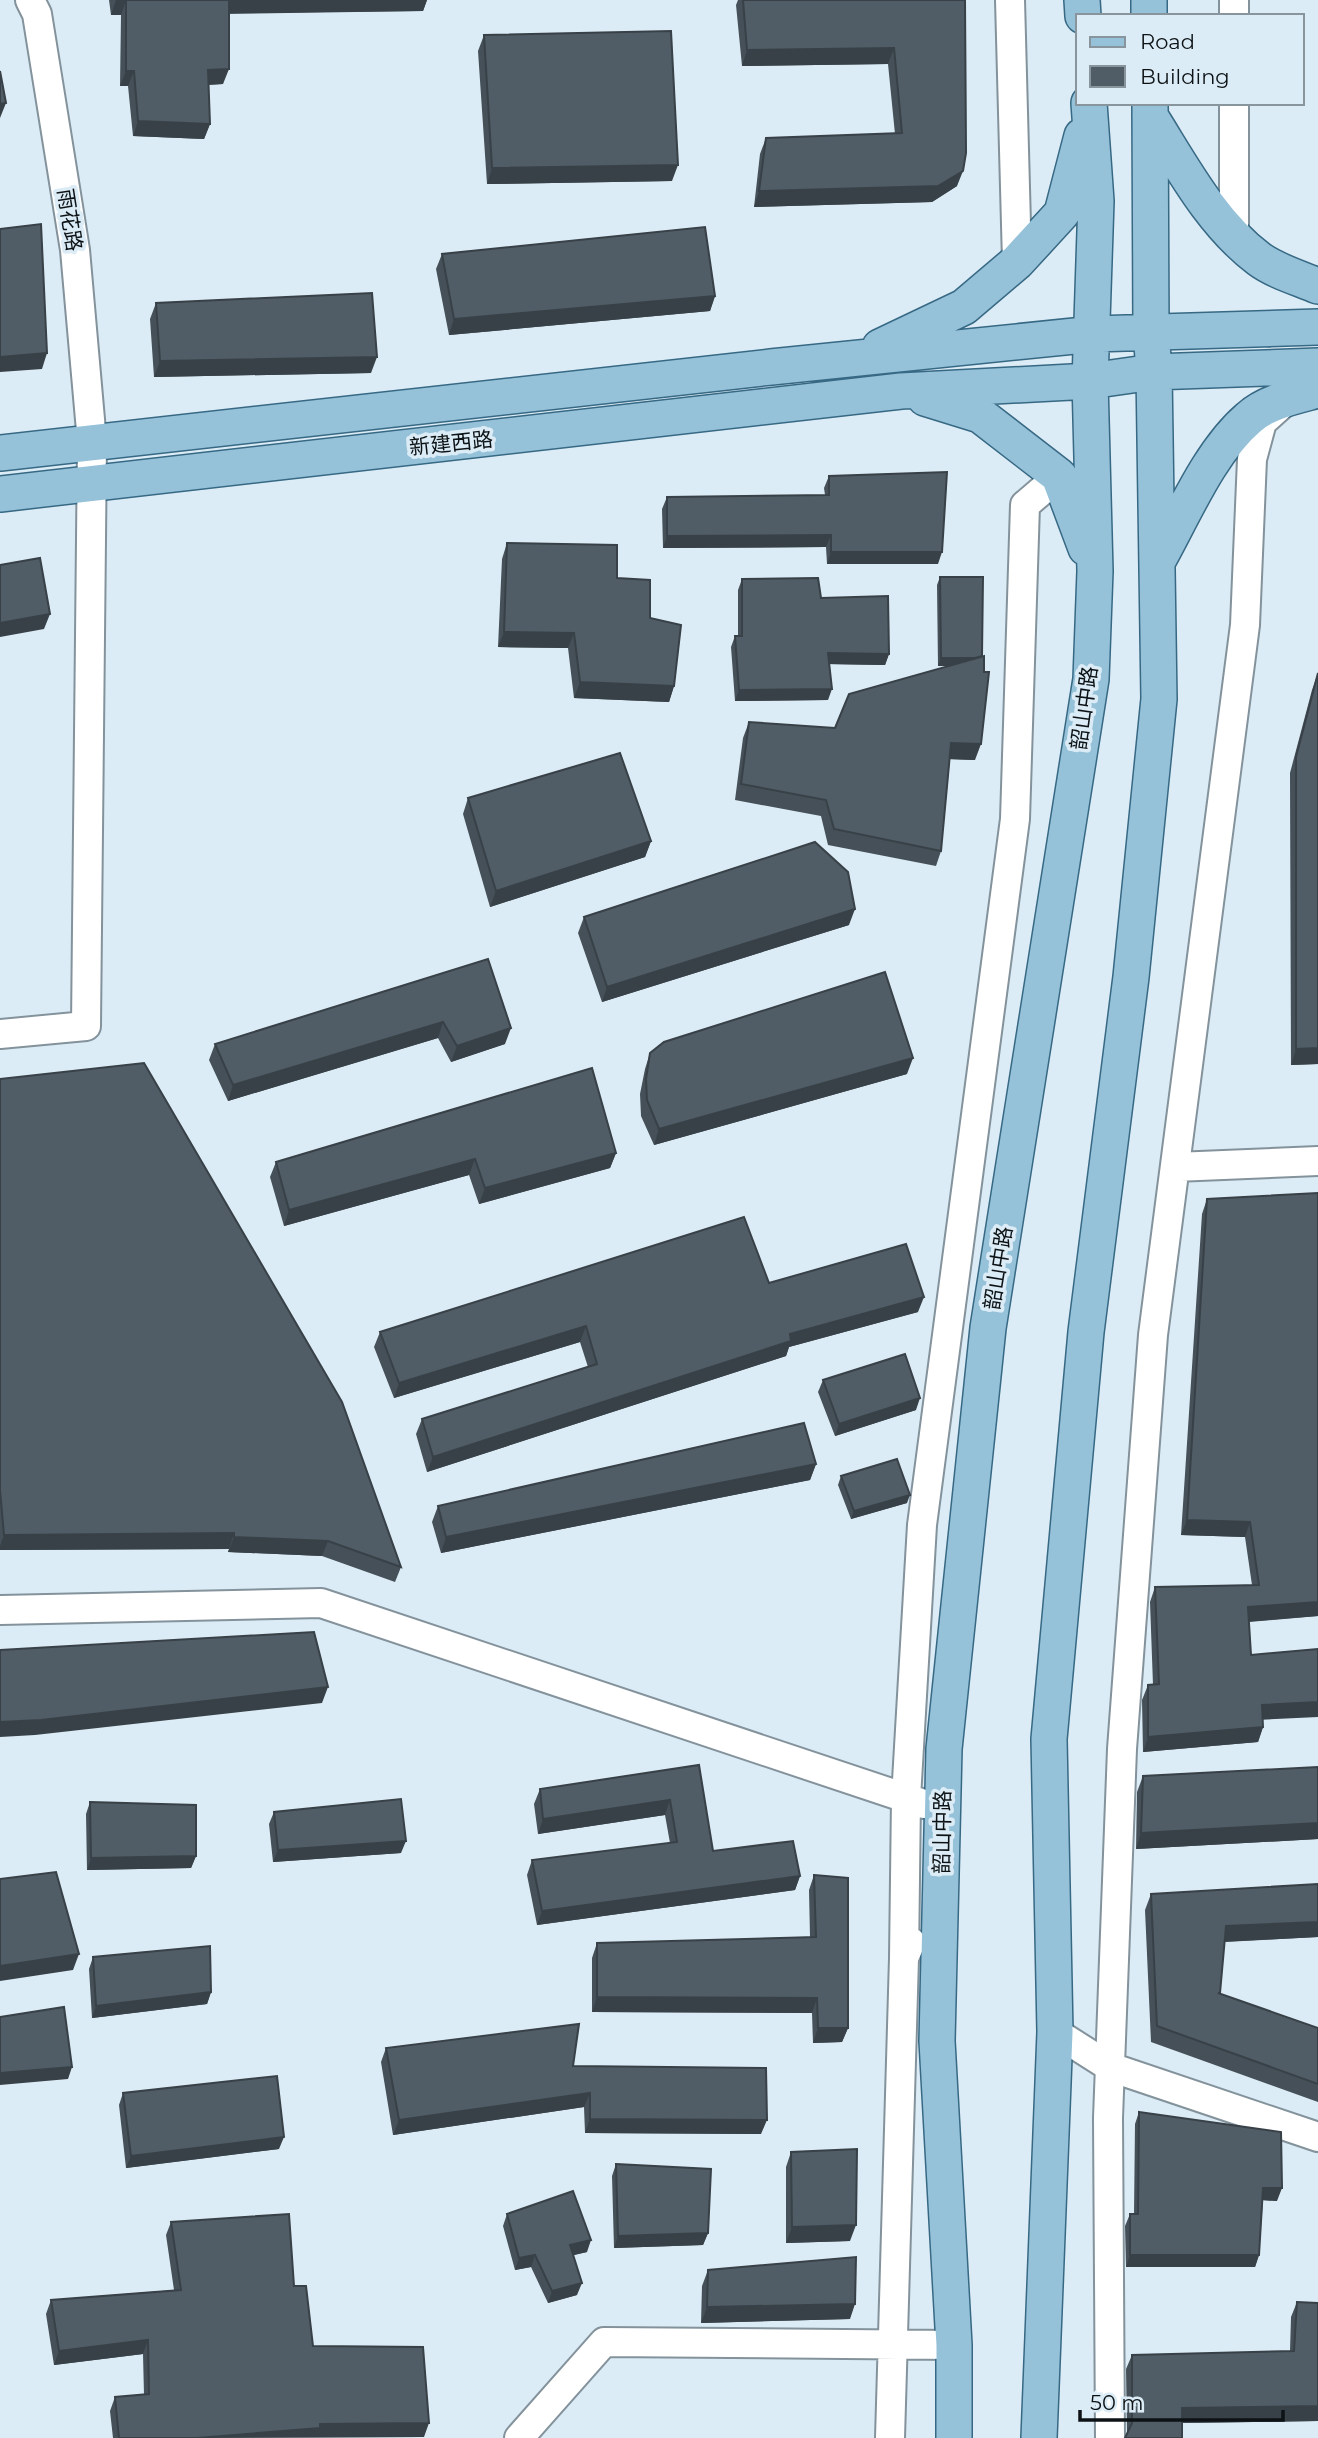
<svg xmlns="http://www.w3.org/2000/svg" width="1318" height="2438" font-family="Montserrat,'Noto Sans SC',sans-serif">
  <rect width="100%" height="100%" fill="#dcecf6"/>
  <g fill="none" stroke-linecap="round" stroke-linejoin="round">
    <defs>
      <path id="minor" d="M1010,0L1017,262
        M1234,0V16
        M1234,103V238
        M0,1034L86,1026L92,442L75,250L37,14L30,0
        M1175,1167L1318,1161
        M0,1610L321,1603L924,1804
        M904,1958L906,1798L922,1525L1015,819L1025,505L1059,476
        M1055,2032L1110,2067L1318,2137
        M519,2438L604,2342L954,2345
        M890,2438L904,1958L911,1942
        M1110,2438L1108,2118L1122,1749L1153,1335L1245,625L1252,459L1262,422L1282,404"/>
      <path id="major" d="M1082,0L1083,16
        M1149,0V16
        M1150,116C1181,165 1211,223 1259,259C1275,271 1299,278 1318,286
        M880,347L964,307L1017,262L1062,213L1082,136
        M925,398L980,415L1059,476L1086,548
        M0,453L771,367L1094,334L1318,327
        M0,494L901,391L1090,381L1153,372L1318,366
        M1157,562C1183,516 1209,452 1249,418C1266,402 1296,396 1318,390
        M954,2438V2345L937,2041L944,1749L988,1328L1091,679L1095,571L1090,381L1096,201L1089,103
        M1039,2438L1055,2032L1049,1739L1086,1332L1131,977L1159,699L1154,372L1151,331L1150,103"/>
    </defs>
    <use href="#minor" stroke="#83929b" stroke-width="32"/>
    <use href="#major" stroke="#376984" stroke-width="38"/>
    <use href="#minor" stroke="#fff" stroke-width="28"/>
    <use href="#major" stroke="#95c1d9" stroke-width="35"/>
  </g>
  <path fill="#455058" d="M109,0H427L423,11L229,13L223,84L208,85L210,124L204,139L133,136L128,86H120L121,15H111Z
    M738,0H965L957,186L932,202L754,207L760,154L766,138L895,134L888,64L742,66L736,5Z
    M484,35L672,181L487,184L478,51Z
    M442,254L715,296L710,311L449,335L436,269Z
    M156,303L371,373L154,377L150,319Z
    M829,476L938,564H827L826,547L663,548L662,509L667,497L825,495L824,488Z
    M507,543L617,578L650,618L674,686L669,702L574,698L568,648L498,647L502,559Z
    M940,577L975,760L950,759L941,851L936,866L828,845L821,816L735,800L743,738L749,722L835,728L948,666H938L937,585Z
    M742,579L821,598L889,654L885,665L829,664L828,700L735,701L731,647L735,636H738V590Z
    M1318,673V1064L1291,1065L1290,773L1312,690Z
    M468,798L651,841L645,857L490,907L463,814Z
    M584,917L849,925L602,1002L578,933Z
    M488,959L505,1044L451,1062L438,1038L228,1101L209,1060L215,1044Z
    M650,1053L907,1074L654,1145L641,1116L640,1094L645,1069Z
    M0,1079L401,1567L395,1582L322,1556L228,1552L229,1549L0,1550Z
    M616,1153L610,1168L479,1204L469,1175L284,1226L270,1177L276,1162Z
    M1318,1193V1616L1249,1622L1251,1655L1263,1720V1727L1258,1742L1143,1752L1142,1700L1148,1685H1153L1150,1602L1155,1587L1252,1585L1245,1537L1181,1535L1202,1214L1207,1199Z
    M769,1283L918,1312L789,1347L786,1356L427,1472L416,1434L422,1419L588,1367L580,1342L394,1398L374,1347L380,1332Z
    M823,1380L916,1410L835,1436L818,1392Z
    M816,1464L810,1480L441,1553L432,1522L438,1506Z
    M841,1476L907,1503L851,1519L838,1485Z
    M699,1765L713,1851L800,1876L795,1890L537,1925L527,1875L532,1860L670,1843L665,1815L538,1834L534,1804L540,1789Z
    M1318,1767V1839L1136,1849L1137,1792L1143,1776Z
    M90,1802L196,1856L191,1868L87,1870L86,1814Z
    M274,1812L401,1853L273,1862L269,1824Z
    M814,1875L848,2028L842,2042L813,2043L812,2013L592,2012V1958L597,1943L810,1937L809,1890Z
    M1318,1884V1937L1224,1942L1220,1994L1318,2028V2102L1151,2042L1145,1910L1151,1894Z
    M93,1957L211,1992L207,2004L92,2018L89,1969Z
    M386,2048L573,2066L761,2134L585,2133L584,2107L393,2135L381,2062Z
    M123,2093L279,2149L126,2168L119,2105Z
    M1139,2112L1277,2201L1263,2200L1259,2255L1255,2267H1126L1125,2226L1130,2214H1134L1135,2124Z
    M791,2152L850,2241L786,2243V2167Z
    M616,2164L708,2233L703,2245L614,2248L612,2176Z
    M507,2214L587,2252L573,2255L577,2295L548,2303L531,2267L515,2270L503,2226Z
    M171,2222L294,2286L313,2346L424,2437L113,2438L110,2411L115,2397L144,2395L143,2354L54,2365L46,2314L51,2300L174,2290L166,2235Z
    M708,2270L850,2319L701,2323L702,2286Z
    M1297,2302L1318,2303V2421L1182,2423L1127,2433L1126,2369L1132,2355L1290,2351L1291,2317Z"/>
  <path fill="#384147" d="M116,0H126L121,15H111Z
    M228,0H427L423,11L223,14Z
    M894,48L888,64L742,66L747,50Z
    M229,69L223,84L202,85L208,70Z
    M126,71H134L128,86H120Z
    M6,103L0,118V104Z
    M138,121L210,124L204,139L133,136Z
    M678,165L672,181L487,184L492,168Z
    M963,171L957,186L932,202L754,207L759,191Z
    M715,296L710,311L449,335L454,319Z
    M47,353L42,369L0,372V357Z
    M377,357L371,373L154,377L160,361Z
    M831,535L826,547L663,548L667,536Z
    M831,552H942L938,564H827Z
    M50,614L44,629L0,637V623Z
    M504,632L574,633L568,648L498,647Z
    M828,653L889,654L885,665L824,664Z
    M941,658H982L979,666H938Z
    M580,682L674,686L669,702L574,698Z
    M832,689L828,700L735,701L739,690Z
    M951,743L981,744L975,760L945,759Z
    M651,841L645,857L490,907L496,891Z
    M855,909L849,925L602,1002L607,987Z
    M443,1022L438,1038L228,1101L233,1085Z
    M511,1028L505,1044L451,1062L457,1046Z
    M1318,1048V1064L1291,1065L1296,1049Z
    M913,1058L907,1074L654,1145L659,1129Z
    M616,1153L610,1168L479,1204L485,1188Z
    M475,1159L469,1175L284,1226L289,1210Z
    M924,1297L918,1312L789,1347L786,1356L427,1472L433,1457L790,1334Z
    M586,1326L580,1342L394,1398L399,1383Z
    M920,1398L916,1410L835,1436L839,1424Z
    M816,1464L810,1480L441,1553L446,1537Z
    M910,1495L907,1503L851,1519L854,1511Z
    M1187,1520L1250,1522L1245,1537L1181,1535Z
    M234,1533L229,1549L0,1550V1546L4,1535Z
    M234,1537L328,1541L322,1556L228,1552Z
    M1318,1602V1616L1243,1622L1248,1607Z
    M328,1687L322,1703L35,1735L0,1737V1722Z
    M1318,1702V1717L1257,1720L1262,1705Z
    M1263,1727L1258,1742L1143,1752L1148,1737Z
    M670,1800L665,1815L538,1834L543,1819Z
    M1318,1823V1839L1136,1849L1141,1833Z
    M406,1841L401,1853L273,1862L278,1850Z
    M196,1856L191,1868L87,1870L91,1858Z
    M800,1876L795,1890L537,1925L542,1911Z
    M1318,1922V1937L1220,1942L1226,1926Z
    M79,1954L73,1970L0,1981V1966Z
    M211,1992L207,2004L92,2018L96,2006Z
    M597,1997L817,1998L812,2013L592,2012Z
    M818,2028H848L842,2042L813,2043Z
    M72,2067L68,2079L0,2085V2073Z
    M590,2093L584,2107L393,2135L399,2120Z
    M590,2119L767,2120L761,2134L585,2133Z
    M284,2137L279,2149L126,2168L131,2156Z
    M1263,2188H1282L1277,2201L1259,2200Z
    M856,2225L850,2241L786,2243L792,2227Z
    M708,2233L703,2245L614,2248L618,2236Z
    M591,2240L587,2252L566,2257L570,2245Z
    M535,2255L531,2267L515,2270L519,2258Z
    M1130,2255H1259L1255,2267H1126Z
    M582,2283L577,2295L548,2303L552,2291Z
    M855,2304L850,2319L701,2323L707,2307Z
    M148,2340L143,2354L54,2365L59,2351Z
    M1318,2406V2421L1177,2423L1182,2408Z
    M429,2423L424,2437L197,2438L320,2424Z"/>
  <path fill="#505d66" stroke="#384147" stroke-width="2" d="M126,0H229V69L208,70L210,124L138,121L134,71H126Z
    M743,0H965L966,153L963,171L938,186L759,191L766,138L902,133L894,48L747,50Z
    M671,31L678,165L492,168L484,35Z
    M0,71L6,103L0,104Z
    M41,224L47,353L0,357V229Z
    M705,227L715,296L454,319L442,254Z
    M372,293L377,357L160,361L156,303Z
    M947,472L942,552H831V535L667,536V497L829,495V476Z
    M507,543L617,545V578L650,580V618L681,625L674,686L580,682L574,633L504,632Z
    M40,558L50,614L0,623V565Z
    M940,577H983L982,656L975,658H941Z
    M818,578L821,598L888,596L889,654L828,653L832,689L739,690L735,636H742V579Z
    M984,656V672H989L981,744L951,743L941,851L834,829L826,800L741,784L749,722L835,728L849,694Z
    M1318,673V1048L1296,1049V757Z
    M620,753L651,841L496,891L468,798Z
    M815,842L848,872L855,909L607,987L584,917Z
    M488,959L511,1028L457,1046L443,1022L233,1085L215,1044Z
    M885,972L913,1058L659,1129L647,1100L646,1079L650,1053L664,1042Z
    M144,1063L342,1402L401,1567L328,1541L234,1537V1533L4,1535L0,1490V1079Z
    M592,1068L616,1153L485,1188L475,1159L289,1210L276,1162Z
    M1318,1193V1602L1248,1607L1251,1655L1318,1649V1702L1262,1705L1263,1727L1148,1737V1685L1159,1684L1155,1587L1259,1585L1250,1522L1187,1520L1207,1199Z
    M744,1217L769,1283L906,1244L924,1297L790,1334L791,1341L433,1457L422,1419L597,1364L586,1326L399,1383L380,1332Z
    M905,1354L920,1398L839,1424L823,1380Z
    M804,1423L816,1464L446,1537L438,1506Z
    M897,1459L910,1495L854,1511L841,1476Z
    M314,1632L328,1687L41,1720L0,1722V1650Z
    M699,1765L713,1851L793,1841L800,1876L542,1911L532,1860L677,1842L670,1800L543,1819L540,1789Z
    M1318,1767V1823L1141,1833L1143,1776Z
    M401,1799L406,1841L278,1850L274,1812Z
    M90,1802L196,1805V1856L91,1858Z
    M56,1872L79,1954L0,1966V1879Z
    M814,1875L848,1878V2028H818L817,1998L597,1997V1943L816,1937Z
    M1318,1884V1922L1226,1926L1220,1993H1218L1318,2028V2084L1157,2026L1151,1894Z
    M210,1946L211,1992L96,2006L93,1957Z
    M64,2007L72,2067L0,2073V2017Z
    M579,2024L573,2066L766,2068L767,2120L590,2119V2093L399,2120L386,2048Z
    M277,2076L284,2137L131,2156L123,2093Z
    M1139,2112L1281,2132L1282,2188H1263L1259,2255H1130V2214H1138Z
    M857,2149L856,2225L792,2227L791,2152Z
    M616,2164L711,2169L708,2233L618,2236Z
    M573,2191L591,2240L570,2245L582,2283L552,2291L535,2255L519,2258L507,2214Z
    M289,2214L294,2286H306L313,2346L423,2347L429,2423L320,2424V2428L197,2438H119L115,2397L149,2394L148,2340L59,2351L51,2300L181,2290L171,2222Z
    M856,2257L855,2304L707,2307L708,2270Z
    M1297,2302L1318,2303V2406L1182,2408V2438H1125L1132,2423V2355L1294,2351Z"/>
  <g text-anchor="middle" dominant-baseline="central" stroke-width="7" stroke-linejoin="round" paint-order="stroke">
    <g font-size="21" fill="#0c1215" stroke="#dcecf6">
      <text transform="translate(70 220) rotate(81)">雨花路</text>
      <text transform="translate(451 443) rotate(-6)">新建西路</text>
      <text transform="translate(1084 708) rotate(-82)">韶山中路</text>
      <text transform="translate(998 1268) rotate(-81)">韶山中路</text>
      <text transform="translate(942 1832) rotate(-89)">韶山中路</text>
    </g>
  </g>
  <rect x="1076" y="14" width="228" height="91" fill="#dcecf6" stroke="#89959c" stroke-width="2"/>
  <rect x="1090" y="37" width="35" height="10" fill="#95c1d9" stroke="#89959c" stroke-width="2"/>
  <text x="1140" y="49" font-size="21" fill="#0c1215">Road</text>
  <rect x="1090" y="66" width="35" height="21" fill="#505d66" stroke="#89959c" stroke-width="2"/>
  <text x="1140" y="84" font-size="21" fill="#0c1215">Building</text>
  <path d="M1080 2410v10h203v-10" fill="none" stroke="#0c1215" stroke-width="3.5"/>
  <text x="1090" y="2410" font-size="21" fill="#0c1215" stroke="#dcecf6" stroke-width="5" paint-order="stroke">50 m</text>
</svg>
